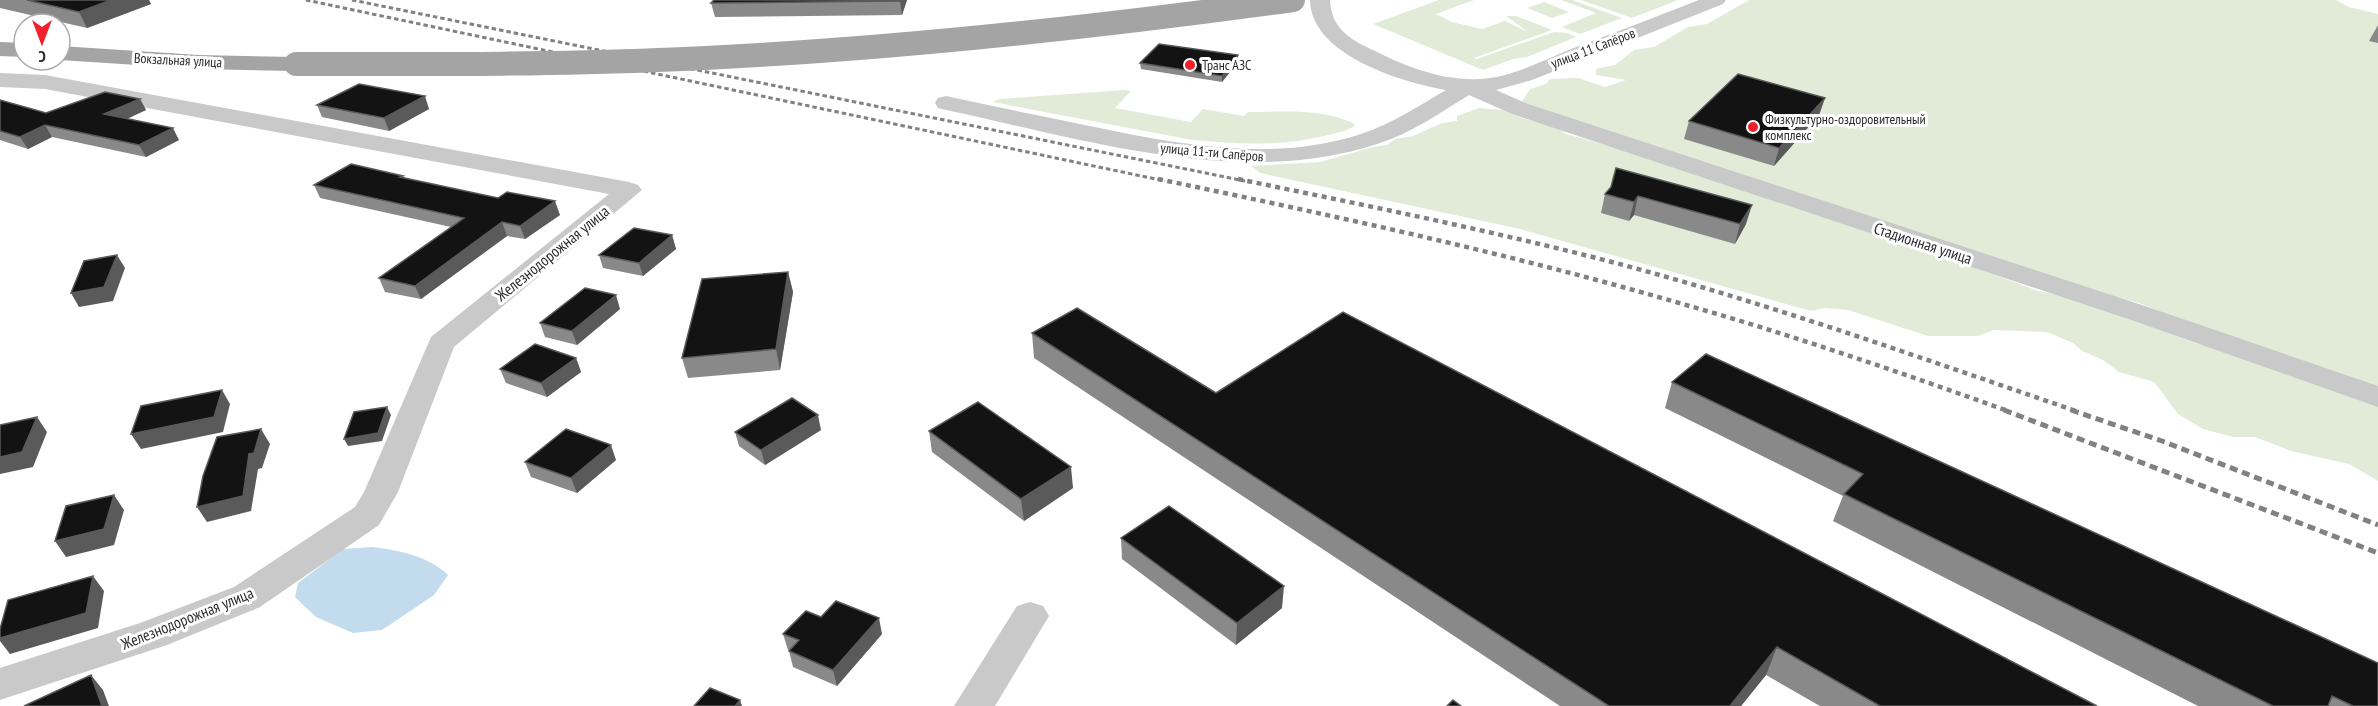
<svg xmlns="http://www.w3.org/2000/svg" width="2378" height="706" font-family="'PT Sans Narrow',sans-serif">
  <rect width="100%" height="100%" fill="#fff"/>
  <path fill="#e2ebd8" d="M1439,0H1474L1436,14L1452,22L1482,29L1505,21L1528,32L1506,16H1516L1552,30L1474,58L1477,59L1554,32L1568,33L1576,37L1527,57L1513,59L1483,70L1373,24Z
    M1561,0H1572L1622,18L1580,34L1562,27L1596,13Z
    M1581,0H1678L1632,18Z
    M1749,0H2336L2349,7L2378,14V394L2139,303L2100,293L1521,103L1530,89L1546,84L1550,79L1578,78L1605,87L1626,80L1596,75V69L1615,65L1634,50L1654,47L1688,27L1707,24Z
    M1544,2L1569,12L1552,18L1527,8Z
    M1125,90L1131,91L1115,108L1191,122L1203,109L1244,116L1248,112C1285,112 1319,108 1353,123L1355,126C1347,131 1337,133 1328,135C1283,147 1238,144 1192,140L993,102L999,99Z
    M1479,108L1502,110L1525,119L1555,126L1566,134L1630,152L1739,189L1765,195L1785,205L1950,258L2038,291L2069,297L2198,344L2214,347L2378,403V481L2349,464L2291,451L2255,437H2233L2203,429L2178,414L2154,382L2119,372L2103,360L2082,351L2073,343L2047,332L1994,330L1978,336H1928L1848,310L1825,308L1811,311L1520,229L1260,173L1251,166L1320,162L1373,147L1387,145L1395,139L1413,136L1442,123L1457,121V116Z"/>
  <path fill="#c2dced" d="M371,547C399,550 428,556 448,575L434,595L382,630L353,633L316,617L295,597L298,583L343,549Z"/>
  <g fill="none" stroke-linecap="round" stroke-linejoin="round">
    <path fill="#c9c9c9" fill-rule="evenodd" d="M1310,0H1330C1331,29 1351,40 1375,51C1407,67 1443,81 1480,79C1511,78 1541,61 1571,49C1613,33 1656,17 1699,0H1726L1723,4L1532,80L1496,90L1528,104L2151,308L2378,386V407L2131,320L1512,114L1469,95C1440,113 1410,134 1377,144C1241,189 1082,139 946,110L938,108L935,103L938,98L946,96C991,106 1036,115 1080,124C1171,143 1270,164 1361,134C1391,124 1419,106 1446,90C1401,82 1311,55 1310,0Z
      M0,73L45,75L629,182L638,185L642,190L454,347L398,492L379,525L260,607L167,645L0,700V668L140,623L234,587L355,507L364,492L431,337L609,194L45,89L0,87Z
      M1030,602L1043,606L1049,616L995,706H954L1017,606Z"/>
    <path fill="#a4a4a4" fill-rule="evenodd" d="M0,42L24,43V57L0,56Z
      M60,46L199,55L296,57L304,59L308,64L304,69L296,71L199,69L60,60Z"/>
    <path stroke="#818181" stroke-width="3" stroke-dasharray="4.5 3" stroke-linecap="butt" d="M306,0L1165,181
      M352,0L1245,181"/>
    <path stroke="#818181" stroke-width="4.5" stroke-dasharray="5 4.5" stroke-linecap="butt" d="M1158,179C1335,216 1512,254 1686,305C1795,336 1902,373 2008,411
      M1238,179C1368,206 1499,232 1627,266C1779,307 1927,360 2076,411"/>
    <path stroke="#818181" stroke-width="5" stroke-dasharray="8 5" stroke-linecap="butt" d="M2004,410L2378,553
      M2071,410L2162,441L2378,525"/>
    <path stroke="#a4a4a4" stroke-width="24" d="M296,64C417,64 537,65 658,60C870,52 1082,29 1293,0"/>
  </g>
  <path fill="#898989" d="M0,0H149L151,4L87,28L0,8Z
    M714,0H907L902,15L715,17L711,3Z
    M2378,25V43L2369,41Z
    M1238,62L1222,82L1141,69L1140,63Z
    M1825,98L1819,115L1774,166L1684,139L1689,121Z
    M140,99L146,110L127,119L179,140L146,157L52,137L28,149L0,140V100L46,113Z
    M317,105L429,109L389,131L322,117Z
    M404,178L560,215L525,239L507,236L421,299L385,292L379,278L451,227L320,198L314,185Z
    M1611,187L1746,224L1735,244L1634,215L1629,221L1601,213L1605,194Z
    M672,235L676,249L643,276L603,268L599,255Z
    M788,272L793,292L780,370L688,378L682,358Z
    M620,309L577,345L545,337L540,323Z
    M1032,333L1216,393L2097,706H1820L1766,675L1741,706H1560L1034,358Z
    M576,358L581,372L547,397L506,383L500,369Z
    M1672,382L2378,706H2198L1833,521L1843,496L1665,408Z
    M821,430L765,465L739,446L735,432Z
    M929,431L1073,488L1024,521L932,452Z
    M616,460L577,493L531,477L525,462Z
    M1121,538L1282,608L1236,645L1122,559Z
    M821,617L882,634L837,686L793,667L789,651L790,650H788L783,634Z"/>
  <path fill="#5a5a5a" d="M111,0H149L151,4L87,28L79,12Z
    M900,0H907L902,15L900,1Z
    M1238,55V62L1222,82V76Z
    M425,96L429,109L389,131L384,118Z
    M1825,98L1819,115L1774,166L1779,148Z
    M140,99L146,110L111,126L104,114Z
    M45,125L52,137L28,149L20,137Z
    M173,128L179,140L146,157L139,145Z
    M1638,196L1634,215L1629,221L1634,202Z
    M555,201L560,215L525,239L520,226Z
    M1752,205L1746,224L1735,244L1740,224Z
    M502,222L507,236L421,299L415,286Z
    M672,235L676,249L643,276L639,263Z
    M117,255L125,268L113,301L79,307L71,293Z
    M788,272L793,292L780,370L776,349Z
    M616,295L620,309L577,345L572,331Z
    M576,358L581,372L547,397L541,383Z
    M222,390L230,404L223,432L141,449L131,434Z
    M387,407L391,415L382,441L348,446L344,439Z
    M818,415L821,430L765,465L761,450Z
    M37,417L47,432L33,467L0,474V457Z
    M261,429L270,444L262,468L258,469L251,511L207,522L197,507L249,454Z
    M611,445L616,460L577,493L571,478Z
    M1071,467L1073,488L1024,521L1021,499Z
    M114,495L124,510L114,545L66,557L55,541Z
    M93,576L104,591L98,628L10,654L0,641V638Z
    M1284,586L1282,608L1236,645L1237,623Z
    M879,618L882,634L837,686L833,670Z
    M1777,647L1766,675L1741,706H1730Z
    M91,675L103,690L109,706H102Z
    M740,700L742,706H735Z"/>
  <path fill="#131313" stroke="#5a5a5a" stroke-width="1.5" d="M27,0H111L79,12Z
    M714,0H900V1L711,3Z
    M1159,44L1238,55L1222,76L1140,63Z
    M1738,74L1825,98L1779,148L1689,121Z
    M359,84L425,96L384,118L317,105Z
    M105,92L140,99L104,114L173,128L139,145L45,125L20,137L0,131V100L46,113Z
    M351,164L403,176L400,177L498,198L507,192L555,201L520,226L502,222L415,286L379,278L464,218L314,185Z
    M1616,168L1752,205L1740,224L1638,196L1634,202L1605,194L1611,187Z
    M634,228L672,235L639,263L599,255Z
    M117,255L104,287L71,293L84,261Z
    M788,272L776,349L682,358L702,279Z
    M585,288L616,295L572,331L540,323Z
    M1077,308L1216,393L1343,312L2097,706H1880L1777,647L1730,706H1609L1032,333Z
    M535,344L576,358L541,383L500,369Z
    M1706,354L2378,663V706H2353L2332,696L2328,706H2273L1844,494L1863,474L1672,382Z
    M222,390L214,417L131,434L141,406Z
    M792,398L818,415L761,450L735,432Z
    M978,402L1071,467L1021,499L929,431Z
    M387,407L378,433L344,439L354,412Z
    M37,417L22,452L0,457V425Z
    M261,429L254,453L249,454L243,496L197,507L203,476L217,437Z
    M566,429L611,445L571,478L525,462Z
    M114,495L104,529L55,541L66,506Z
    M1169,506L1284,586L1237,623L1121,538Z
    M93,576L86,613L0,638V629L8,600Z
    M836,601L879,618L833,670L789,651L799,640L783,634L806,611L821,617Z
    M91,675L102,706H24Z
    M710,688L740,700L735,706H694Z
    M1453,700L1461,706H1447Z"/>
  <g fill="#f1202c" stroke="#fff" stroke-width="2">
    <circle cx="1190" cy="65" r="6"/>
    <circle cx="1753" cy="127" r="6"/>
  </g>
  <g text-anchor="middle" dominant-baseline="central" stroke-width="6" stroke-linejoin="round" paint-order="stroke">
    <g font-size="14" fill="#2c2c2c" stroke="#fff">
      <text transform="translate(1593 48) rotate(-21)">улица 11 Сапёров</text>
      <text transform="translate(178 60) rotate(3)">Вокзальная улица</text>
      <text transform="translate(1212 152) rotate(5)">улица 11-ти Сапёров</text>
    </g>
    <g font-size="14" fill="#2c2c2c" stroke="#fff" text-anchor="start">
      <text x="1202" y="65">Транс АЗС</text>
      <text x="1765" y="119">Физкультурно-оздоровительный<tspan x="1765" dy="16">комплекс</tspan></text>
    </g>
    <g font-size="16" fill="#2c2c2c" stroke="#fff">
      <text transform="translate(1923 243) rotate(18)">Стадионная улица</text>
      <text transform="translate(552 253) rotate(-39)">Железнодорожная улица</text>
      <text transform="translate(187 618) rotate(-22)">Железнодорожная улица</text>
    </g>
  </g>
  <g transform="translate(42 42) rotate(180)"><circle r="28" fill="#ffffff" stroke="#ababab" stroke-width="1.5"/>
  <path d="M0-4.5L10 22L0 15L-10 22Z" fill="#f1202c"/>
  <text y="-9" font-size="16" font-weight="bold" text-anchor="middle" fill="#2c2c2c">С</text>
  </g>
</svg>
